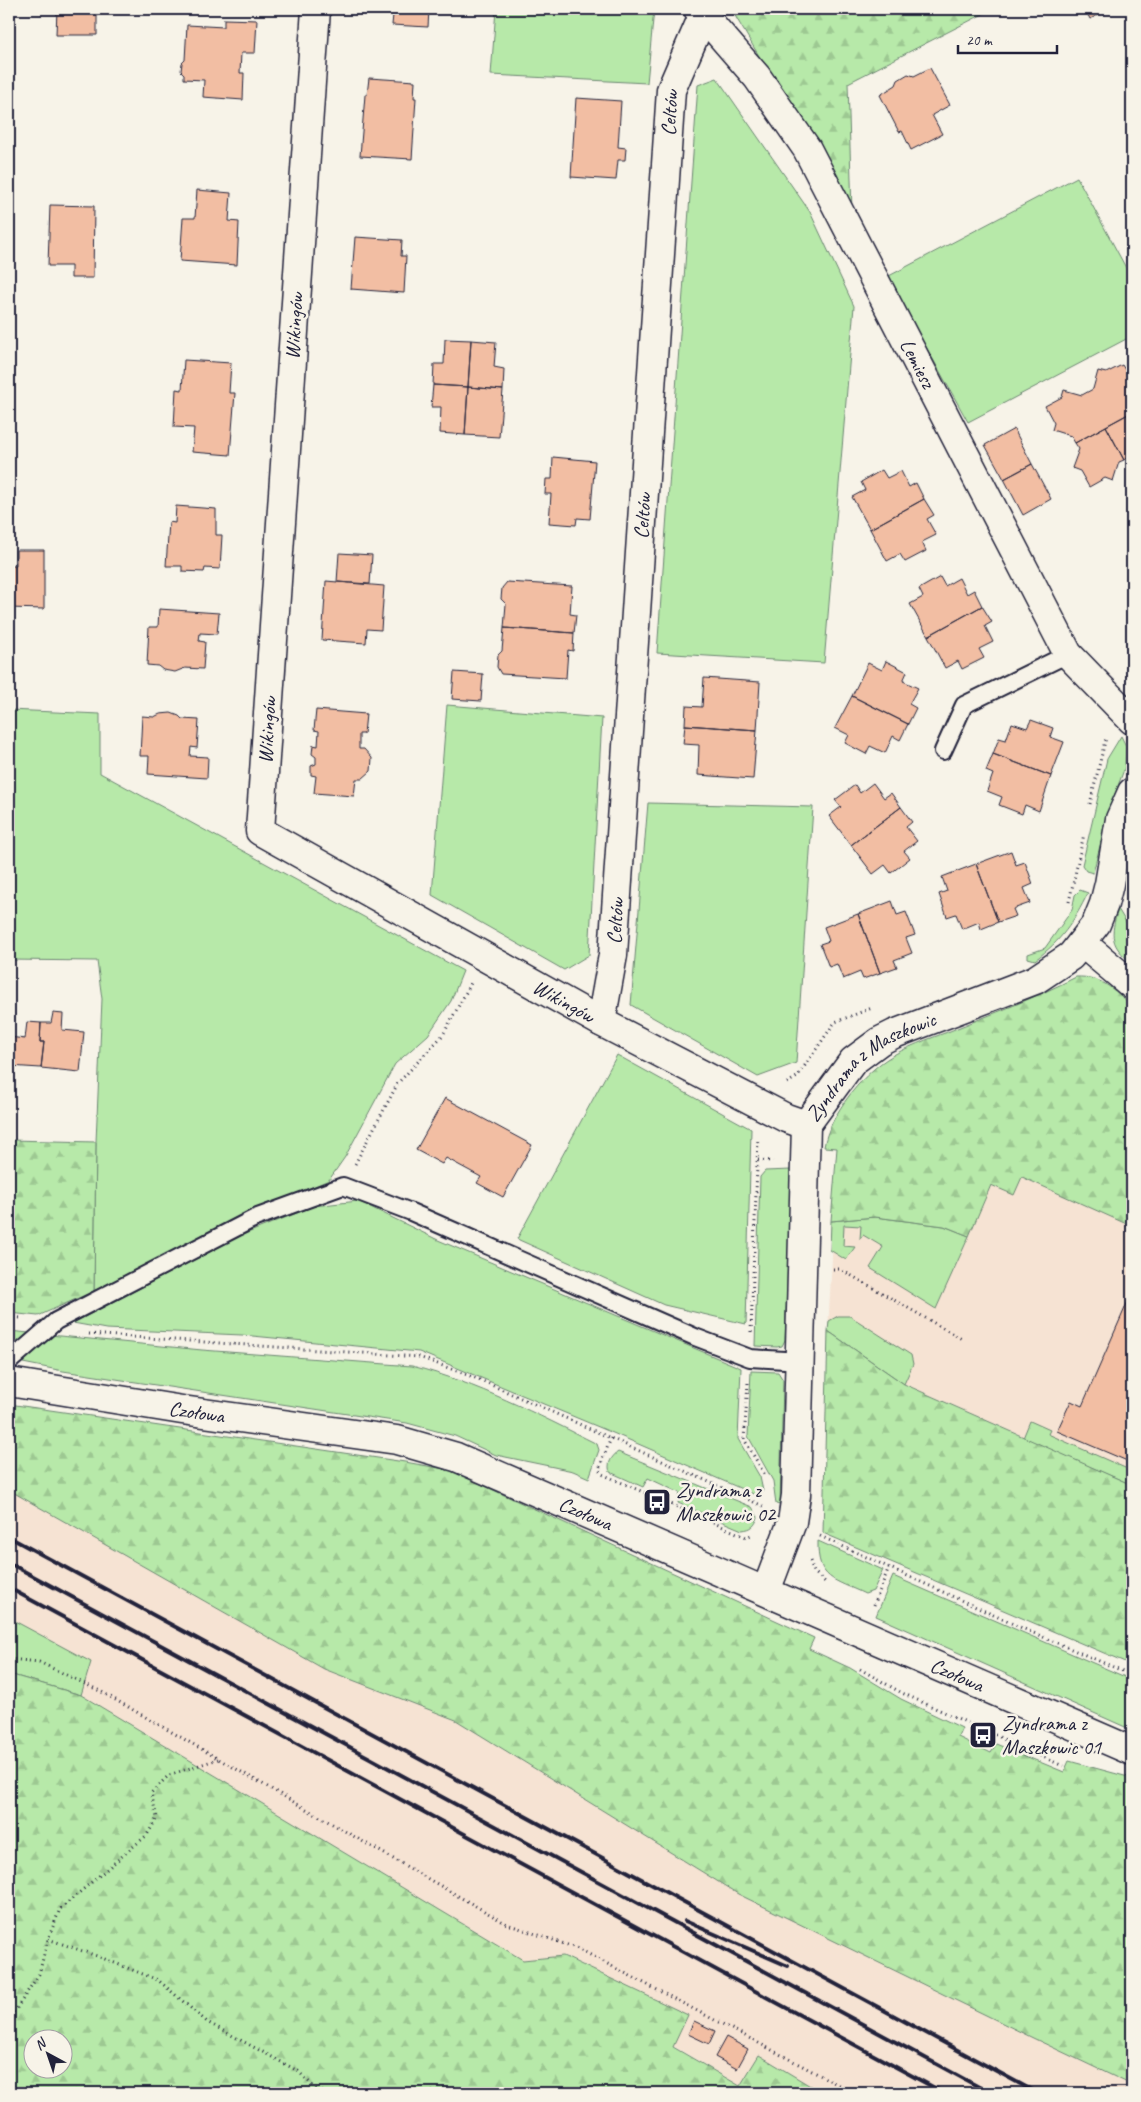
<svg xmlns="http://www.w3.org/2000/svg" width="1141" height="2102" font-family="Caveat,sans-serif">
  <defs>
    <pattern id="forest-firs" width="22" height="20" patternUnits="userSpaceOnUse" patternTransform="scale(1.25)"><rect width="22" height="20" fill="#b7e9a9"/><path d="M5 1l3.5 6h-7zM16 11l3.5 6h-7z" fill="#9dc892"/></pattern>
  </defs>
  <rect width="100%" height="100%" fill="#f7f3e8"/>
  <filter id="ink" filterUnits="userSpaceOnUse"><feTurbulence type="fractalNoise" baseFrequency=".02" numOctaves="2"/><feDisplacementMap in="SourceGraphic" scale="10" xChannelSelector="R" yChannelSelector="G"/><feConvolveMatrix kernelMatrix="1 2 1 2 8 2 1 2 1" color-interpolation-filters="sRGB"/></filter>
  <g filter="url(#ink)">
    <path fill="#f6e3d3" d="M1132,1022V1485L904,1384L828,1331L834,1221Z
      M9,1490L324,1669L456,1720L738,1894L1035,2039L1132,2085V2093H822L759,2055L740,2086L673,2046L688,2015L564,1956L523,1960L81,1695L9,1674Z"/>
    <path fill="#b7e9a9" stroke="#6c8672" d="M496,9H654L647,83L491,75Z
      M717,78L810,212L854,306L824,663L657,653L698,85Z
      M1077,177L1132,279V336L968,422L887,277Z
      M447,705L602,718L589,955L564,970L432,895Z
      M9,710L100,714V773L463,971L451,1001L428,1035L395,1064L345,1157L329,1180L293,1195L94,1291L96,1142L102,999L97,961L9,960Z
      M1121,736L1126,746L1125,767L1110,807L1093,873L1086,871L1082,865L1107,759Z
      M648,803L813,807L796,1063L758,1077L631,1005Z
      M1080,890L1088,893C1073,923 1062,940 1035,960L1028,958V954L1045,948L1072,910L1075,895Z
      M1118,909L1132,932V963C1110,945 1110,936 1118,909Z
      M617,1055L751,1129L746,1324L664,1305L517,1239Z
      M791,1170L785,1340L782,1346L777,1347L755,1346L760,1177L765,1171Z
      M358,1201L438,1240L741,1368L738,1439L760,1477L763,1491L758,1496L613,1433L419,1352L242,1335L106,1329L73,1323L240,1236L314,1206Z
      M875,1217L944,1226L969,1236L936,1309L870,1268L883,1247L863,1235L860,1239L861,1226L844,1225L843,1246L855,1247L846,1260L830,1250L831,1221Z
      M838,1316H850L911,1355L913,1364L904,1384L828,1331L829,1321Z
      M9,1331L202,1350L412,1366C477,1383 537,1414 597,1444L599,1450L589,1478L573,1471L496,1455L455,1436L407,1423L63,1371L23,1363L9,1350Z
      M751,1371L778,1372L783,1380L780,1505L776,1504L773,1481L748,1436Z
      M1030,1421L1050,1430L1048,1434L1132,1471V1485L1023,1438Z
      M618,1452L752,1507L758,1517C755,1526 752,1529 742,1530L678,1503L680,1493L648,1478L643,1487L610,1472C607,1464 611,1457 618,1452Z
      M818,1541L883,1570L873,1591L865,1594C834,1579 817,1580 818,1541Z
      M893,1576L1132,1680V1730L876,1616Z
      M9,1618L91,1662L81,1695L9,1674Z"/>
    <path fill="url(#forest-firs)" stroke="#6c8672" fill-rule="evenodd" d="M731,9H985L987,12L848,83L852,212Z
      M1076,977C1102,976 1112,989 1132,1005V1223L1131,1226L1022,1177L1014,1195L991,1185L969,1236L944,1226L875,1217L831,1221L837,1148L824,1147C829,1116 861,1076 887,1059C905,1047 929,1039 950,1031C992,1014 1035,998 1076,977Z
      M9,1140L96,1142L94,1291L38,1316L9,1313Z
      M828,1331L904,1384L1132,1485V1665L823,1533Z
      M9,1404L405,1462L450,1470L814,1638L809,1649L850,1668L901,1699L962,1728L958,1737L991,1753L996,1744L1064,1772L1069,1761L1132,1778V2085L1035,2039L738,1894L456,1720L324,1669L9,1490Z
      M9,1674L81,1695L523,1960L563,1956L688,2015L673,2047L740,2086L759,2055L822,2093H9ZM32,2040H62V2070H32Z"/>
    <path fill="#f2bea3" stroke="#22223b" d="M57,9H97V35H56Z
      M380,9H429L428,27L392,25L393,15L380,14Z
      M1085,9H1110L1090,19Z
      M224,19L257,20L255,53H241L240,73H244L243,100L203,97L204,80L184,79V74L181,71L182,63L185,60L187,25L224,27Z
      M930,68L950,105L932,115L942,134L911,150L902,131L899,132L880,95L896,85L898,80L908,74L914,76Z
      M369,78L415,81L414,98H416L412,159L360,156L365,95H367Z
      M576,98L621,101L618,147L626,148L625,160H618L616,180L571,177Z
      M197,190L231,193L229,221L239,222L237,265L180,261L183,218H195Z
      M50,205L94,206L93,278H71V266H48Z
      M355,237L402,240L401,256H406L404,293L351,289Z
      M445,339L471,340L468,387L433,385L434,364H444Z
      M471,340L496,342L494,367L504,369L503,390L468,387Z
      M184,360L231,363L229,393H235L230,455L192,452L194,428L174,427L176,389L182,390Z
      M1122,365L1132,381V412L1075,443L1071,436L1052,430L1054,423L1045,406L1062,397L1064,390L1082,395L1093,389L1098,371L1106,373Z
      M433,385L468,387L465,435L440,433L441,407H431Z
      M468,387L503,390L499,437L465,435Z
      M1132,412V457L1129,456L1124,460L1106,426Z
      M1106,426L1124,460L1119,462L1113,481L1105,478L1089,487L1080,471L1072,468L1079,449L1075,443Z
      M1014,429L1032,464L1004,479L985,445Z
      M553,457L595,461L590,519L577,518L576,525L549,523L551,494H545L546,479H552Z
      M1032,464L1051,499L1023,515L1004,479Z
      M882,470L887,478L901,471L909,487L916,483L924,499L870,529L852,497L865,490L861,482Z
      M924,499L934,515L927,519L936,535L922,542L926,551L905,562L900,554L887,561L870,529Z
      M176,506L216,509V535H222L220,569L205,568L204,572L182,571V566H166L169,522L175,523Z
      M16,550H44V609L9,608V566H16Z
      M339,553L372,555L370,584L337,582Z
      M940,577L945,586L959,578L967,594L974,590L982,606L928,636L910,604L923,597L919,589Z
      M326,581L384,586L381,630L367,629L366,643L322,640Z
      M507,582L572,586L570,614L576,615L574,633L504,628L506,604L501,599L502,588Z
      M982,606L992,622L985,626L993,642L979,649L984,658L962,669L958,661L945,668L928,636Z
      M159,609L219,613L217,634L200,633L199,641L205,642L203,669L185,668L175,672L163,670L158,666L147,665L149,627H158Z
      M504,628L574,633L573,651L568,650L566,678L501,674L497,667L498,655L502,651Z
      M886,661L907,672L903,681L918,688L909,704L916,708L908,724L852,696L868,663L882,670Z
      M454,672L483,674L481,701L452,699Z
      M704,678L760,682L757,730L685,725L686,706L702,707Z
      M852,696L908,724L900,740L893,736L885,753L870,746L866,754L845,743L849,735L835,728Z
      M316,710L366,714L364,734H359V749H364L372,758L371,771L362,779H356L354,796L314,793L316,776L311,775V766L316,764V757L312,754L313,745L318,746L319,731L314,730Z
      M171,713L179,716L182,719L199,720L197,748L191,747L190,756L208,757L207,778L148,774L149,756H140L142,716L154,717L160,714Z
      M1031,720L1053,728L1050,737L1064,742L1051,776L993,754L999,738L1006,740L1012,723L1027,728Z
      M685,725L757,730L753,779L698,775L699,745L683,744Z
      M993,754L1051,776L1039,811L1025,805L1022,814L999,805L1002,797L987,791L993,774L986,771Z
      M873,783L884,798L891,793L901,807L851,845L829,816L841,807L835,800L855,785L860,793Z
      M901,807L912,822L906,827L917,841L904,851L910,858L891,873L885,865L873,874L851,845Z
      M1011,851L1016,865L1025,862L1033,884L1024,888L1030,903L1013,909L1016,916L998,922L976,864Z
      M976,864L998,922L981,929L979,922L962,929L956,914L947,917L939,894L947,891L942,877Z
      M892,901L897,915L906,912L915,935L906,938L912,953L894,960L897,967L880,973L858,914Z
      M858,914L880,973L863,979L860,972L843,979L837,964L829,967L820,944L829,941L824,927Z
      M53,1013L63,1014L62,1030L84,1032L80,1072L41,1068L44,1042H40L41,1023H51Z
      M27,1022L41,1023L40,1042H44L41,1068L9,1066V1037L25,1039Z
      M445,1098L532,1145L503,1197L477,1183L481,1177L446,1158L442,1164L416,1150Z
      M1132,1297V1463L1057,1431L1071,1401L1082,1406L1129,1299Z
      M694,2021L715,2031L709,2044L688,2034Z
      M726,2037L748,2049L737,2069L715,2057Z"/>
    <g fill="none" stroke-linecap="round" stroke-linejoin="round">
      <defs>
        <path id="service" d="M943,751L964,705L1068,654
          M9,1362L56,1321L255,1218L343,1186L411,1212L695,1337L750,1358L801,1361"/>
        <g id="minor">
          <path id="s1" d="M316,9L260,831L601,1022L786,1118L806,1125"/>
          <path id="s2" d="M698,9L757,77L807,149L1068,654L1132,720"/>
          <path d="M1082,943L1132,985"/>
          <path id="s3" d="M601,1022L613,955L671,90L703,16"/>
          <path id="s4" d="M766,1591L792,1522L796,1495L806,1125L853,1061L880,1041L894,1034L1035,980L1071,956L1096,924L1104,904L1109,884L1120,819L1132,792"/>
        </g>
        <g id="tertiary">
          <path id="s5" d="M9,1382L182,1410L397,1440L456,1457L1132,1751"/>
        </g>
      </defs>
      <use href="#service" stroke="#22223b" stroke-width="20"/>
      <use href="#minor" stroke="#22223b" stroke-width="31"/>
      <use href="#tertiary" stroke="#22223b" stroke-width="31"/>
      <path stroke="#22223b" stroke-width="3" stroke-dasharray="1 4" stroke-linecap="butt" d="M1090,804L1105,741L1107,737
        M1069,902L1084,834
        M787,1083L797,1077L835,1022L872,1008
        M758,1160L773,1161
        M355,1164L398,1083L443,1035L471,983
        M833,1269H840L962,1339
        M9,1317L21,1318
        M751,1332L758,1138
        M89,1334L419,1357L478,1379L763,1506
        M748,1383L744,1439L765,1475
        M611,1438L599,1469L602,1474L746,1537L754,1534
        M820,1536L1022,1628L1132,1675
        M810,1561L814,1572L825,1582
        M874,1605L889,1567
        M9,1659L39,1662L100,1691L507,1924L579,1949L854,2093
        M860,1669L902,1693L1063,1766
        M48,1939L97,1956L158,1980L207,2022L298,2071L320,2093
        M9,2014L15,2011L39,1974L48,1939L60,1909L147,1835L157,1818L151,1793L169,1775L218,1759"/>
      <use href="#service" stroke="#f7f3e8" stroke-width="16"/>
      <use href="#minor" stroke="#f7f3e8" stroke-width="28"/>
      <use href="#tertiary" stroke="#f7f3e8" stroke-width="28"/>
      <path stroke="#22223b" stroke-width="4" d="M9,1537L1037,2093
        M9,1563L990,2093
        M9,1588L944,2093
        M685,1921L788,1966"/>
    </g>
  </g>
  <defs>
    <symbol id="bus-square" viewBox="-11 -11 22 22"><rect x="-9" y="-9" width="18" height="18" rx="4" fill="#22223b" stroke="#f7f3e8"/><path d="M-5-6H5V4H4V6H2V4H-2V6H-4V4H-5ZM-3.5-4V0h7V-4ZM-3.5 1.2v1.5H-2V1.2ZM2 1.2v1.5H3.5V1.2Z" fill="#fff"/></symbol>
  </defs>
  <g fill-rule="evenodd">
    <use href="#bus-square" x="641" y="1486" width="32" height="32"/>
    <use href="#bus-square" x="967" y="1719" width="32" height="32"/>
  </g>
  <g text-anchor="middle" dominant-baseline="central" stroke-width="5" stroke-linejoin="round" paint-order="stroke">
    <g font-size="21" fill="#22223b" stroke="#f7f3e8">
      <text stroke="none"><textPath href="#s3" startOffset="912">Celtów</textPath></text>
      <text transform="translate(294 326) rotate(-86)">Wikingów</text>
      <text stroke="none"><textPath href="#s2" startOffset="419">Lemiesz</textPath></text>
      <text stroke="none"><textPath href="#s3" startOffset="508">Celtów</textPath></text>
      <text transform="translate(267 730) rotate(-86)">Wikingów</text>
      <text stroke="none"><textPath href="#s3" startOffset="102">Celtów</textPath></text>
      <text stroke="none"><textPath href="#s1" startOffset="1172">Wikingów</textPath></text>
      <text stroke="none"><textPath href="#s4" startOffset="561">Zyndrama z Maszkowic</textPath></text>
      <text stroke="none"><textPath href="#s5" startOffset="190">Czołowa</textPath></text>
      <text stroke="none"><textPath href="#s5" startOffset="595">Czołowa</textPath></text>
      <text stroke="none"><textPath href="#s5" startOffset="1000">Czołowa</textPath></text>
    </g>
    <g font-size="21" fill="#22223b" stroke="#f7f3e8" text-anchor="start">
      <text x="676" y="1490">Zyndrama z<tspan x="676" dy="24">Maszkowic 02</tspan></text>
      <text x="1002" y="1723">Zyndrama z<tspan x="1002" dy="24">Maszkowic 01</tspan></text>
    </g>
  </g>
  <rect width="1141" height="2102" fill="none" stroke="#f7f3e8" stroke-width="30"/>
  <rect x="15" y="15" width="1111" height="2072" fill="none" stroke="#22223b" stroke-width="2" filter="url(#ink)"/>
  <g transform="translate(48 2054) rotate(320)"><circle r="24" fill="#f7f3e8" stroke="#a29fa3"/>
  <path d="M0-4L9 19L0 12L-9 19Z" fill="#22223b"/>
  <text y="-8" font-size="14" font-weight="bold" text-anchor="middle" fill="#22223b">N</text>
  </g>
  <path d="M958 45v8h99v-8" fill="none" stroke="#22223b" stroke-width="2.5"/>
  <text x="966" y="45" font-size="15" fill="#22223b" stroke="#f7f3e8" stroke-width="4" paint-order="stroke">20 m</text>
</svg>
